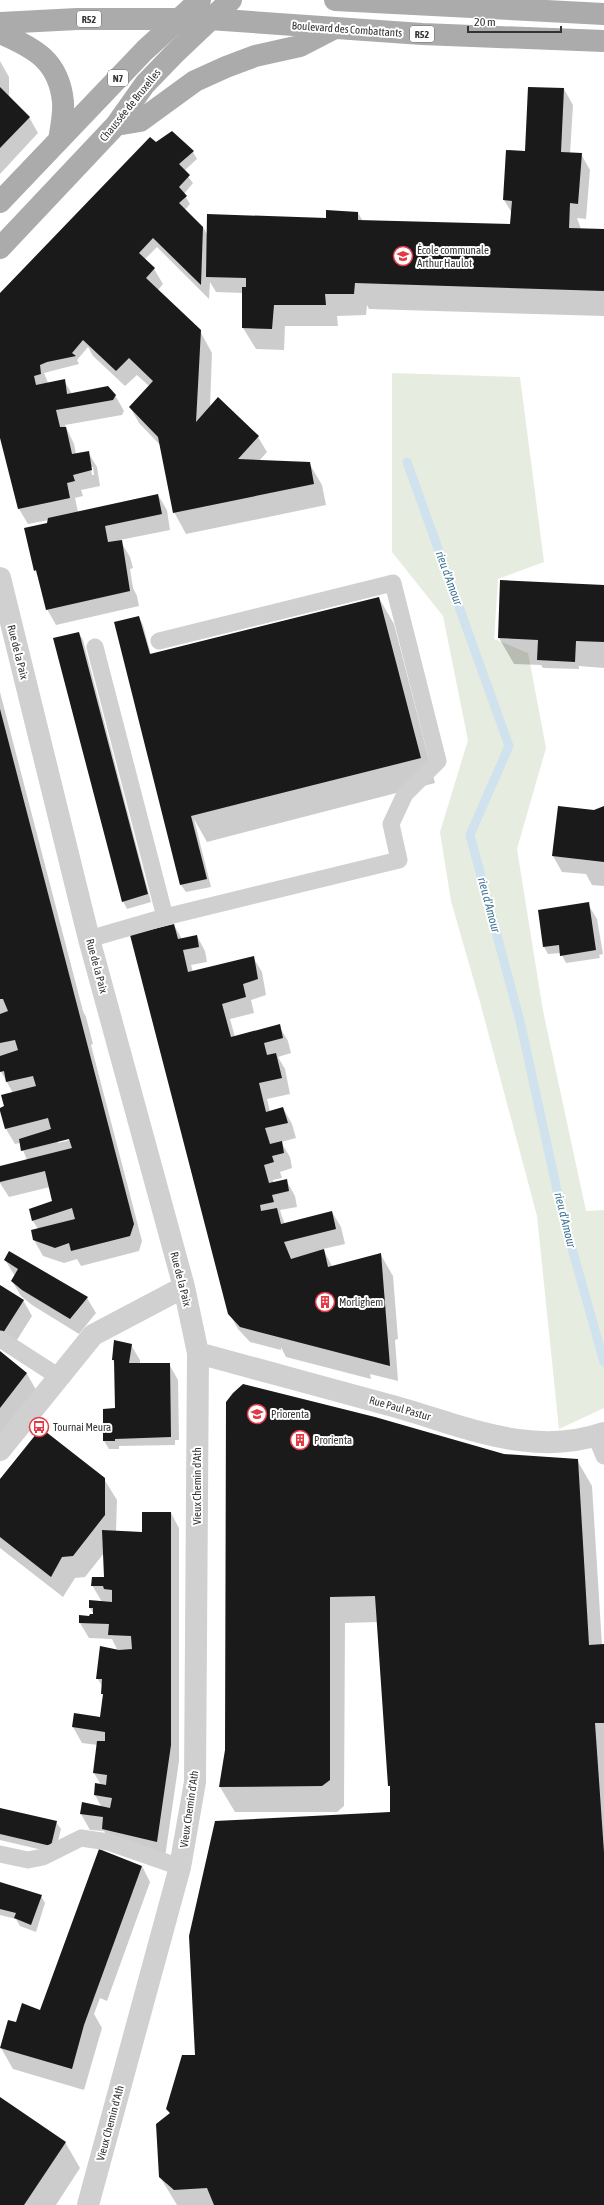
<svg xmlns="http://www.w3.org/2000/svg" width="604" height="2205" font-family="'Asap Condensed',sans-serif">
  <rect width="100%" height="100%" fill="#fff"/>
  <path fill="#e6ecdf" d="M392,373L520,377L544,562L498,579L494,639L528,653L546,748L517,849L543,1011L586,1211L604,1210V1408L559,1429L537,1216L480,1002L451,901L440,832L468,740L443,616L392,552Z"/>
  <path fill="#0003" fill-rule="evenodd" d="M0,61L9,77V97L29,117L38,133L0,174Z
    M564,89L573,105L570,154H581L590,170L586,219L577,218L581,229L604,230V316L369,309L367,305L366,315L337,316L338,326H285L284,350L256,349L243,328V293L216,292L210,282L209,299L157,247L145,259L154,269L163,284L158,290L200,331L212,353L210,408L258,437L267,452L259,461L309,463L322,485L326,505L186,534L174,512L160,445L139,423L130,407L149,386L137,375L125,386L93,356L88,347L77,360L79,364L44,373L48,383L64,380L72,394L115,395L124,411L122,415L65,425L74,444L76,454L88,452L97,467L100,486L81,490L83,496L75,498L78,512L158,495L167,510L170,530L120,540L130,557L133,568L130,569L133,588L137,596L139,606L56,625L47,609L38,577L35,570L49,520L28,524L19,509L0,435V294L159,147L193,152L197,159L184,171L193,183L184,194L190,204L184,211L203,227L209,238L358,213L363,221L511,225L512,213L504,200L526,152ZM91,467H93L94,475H92Z
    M604,586V668L579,666V669L543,668L541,665L514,664L499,638Z
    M379,598L394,624L435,783L207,842L194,819L211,887L186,892L181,885L139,617L143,625L151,655Z
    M79,633L83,640L151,902L127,909L123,901Z
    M0,692L83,1011L86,1017L93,1044L91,1045L142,1241L139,1251L81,1266L77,1259L64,1263L43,1256L34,1240L38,1229L33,1221L54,1202L50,1187L9,1197L0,1183V1168L27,1160L20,1143L15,1144L6,1129L0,1109L5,1107L13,1093L0,1070ZM74,1137V1139L58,1143V1141Z
    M559,807L594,811L604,807V886L592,885L586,874L562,872L553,856Z
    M588,904L597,919L603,954L599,955L600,958L566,963L561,953L548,954L544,947Z
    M174,925L182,939L197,936L205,951L207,962L191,965L193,972L253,957L262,972L266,995L251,1000L254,1013L230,1019L235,1037L279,1026L288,1041L291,1053L278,1057L285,1069L290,1094L267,1099L270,1112L283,1108L292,1124L296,1138L281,1142L290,1157L292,1168L280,1172L282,1178L273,1180V1183L286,1180L295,1196L297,1207L280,1210L282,1217L285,1224L332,1212L341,1227L345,1244L323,1249L333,1268L381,1255L393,1276L398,1339L395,1340L398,1381L370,1374L371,1379L286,1357L281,1347V1350L250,1342L238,1329L229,1313Z
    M5,1260L87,1298L96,1313L79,1334L32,1305L21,1296L12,1281L15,1276Z
    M0,1286L23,1300L32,1316L12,1348L0,1340Z
    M114,1342L131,1345L140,1360V1364H169L178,1380L179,1440H175V1445L119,1446V1449H109L104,1441V1425L116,1409L115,1365L113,1360Z
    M0,1352L27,1374L42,1400L0,1452Z
    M227,1402L504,1455L577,1460L592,1486L602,1645H604V2205H177L160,2177L170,2114L167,2109L197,2056L391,1813V1789L378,1622L345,1623L344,1806L337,1812H235L220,1787L226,1750Z
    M104,1479L117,1500L116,1532L143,1533L171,1513L179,1528V1761L165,1857L112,1845L104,1831L90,1830L81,1814L83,1803L102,1808L95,1795L101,1785L94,1773L98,1745L82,1743L73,1727L75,1714L100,1718L104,1696L103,1687L97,1678L118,1651L112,1639L89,1638L80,1623L94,1615L90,1608L102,1602L92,1585L105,1578L104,1553L85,1577L75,1578L63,1597L0,1548V1480Z
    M0,1809L56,1822L61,1829L55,1853L0,1840Z
    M142,1866L150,1882L107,2001L100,1998L94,2014L102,2028L84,2090L13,2069L1,2048L17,2023L41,2011Z
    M0,1883L41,1896L45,1903L36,1932L20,1926L16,1919L0,1915Z
    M0,2098L65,2142L80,2168L56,2205H0Z"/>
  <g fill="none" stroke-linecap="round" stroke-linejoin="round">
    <path stroke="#cfe2ee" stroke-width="9" d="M407,462L509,746L470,835L520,1021L562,1213L604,1362"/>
  </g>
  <path fill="#1a1a1a" d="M0,87L30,117L0,148Z
    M528,87L564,88L561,152L582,153L578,204L570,203L569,228L604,229V291L355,283L354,294H325L326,305H274L272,329L242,328V287H246V278L206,277L207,214L326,218V210L358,212V220L510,224L512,201L503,200L506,150L525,151Z
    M172,131L194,151L179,164L190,175L179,187L187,196L179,203L203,227L201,285L153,238L139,253L155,268L146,278L201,330L196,422L218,397L259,436L238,459L310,462L314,484L173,513L158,437L129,407L153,381L129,358L116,371L83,340L72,353L76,356L47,362L40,365L41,374L34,376L36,385L65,379L67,394L108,386L116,395L113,400L56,410L60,427H66L72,454L89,451L92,470L73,475L75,481L67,483L70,498L18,509L0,438V293L150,137L156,142Z
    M158,494L162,514L105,526L108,542L122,540L130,591L46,610L36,570L34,571L24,528L47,523L48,518Z
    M500,580L604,585V642L576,641L575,662L537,660L538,640L498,638Z
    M379,597L421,758L191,816L207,879L180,885L114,622L139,616L150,654Z
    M79,632L148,894L122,902L53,638Z
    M0,709L134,1224L130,1236L71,1251L69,1243L55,1248L33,1240L31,1230L75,1219L72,1208L32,1221L29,1209L52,1201L45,1171L0,1182V1166L72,1148L69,1139L21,1151L19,1139L51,1129L48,1118L5,1129L0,1111V1108L4,1106L1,1095L36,1086L33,1076L6,1082L4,1071L0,1072V1056L18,1050L15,1040L0,1043V1014L8,1011L3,999H0Z
    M558,806L594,810L604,806V862L552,856Z
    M589,902L596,950L560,956L559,945L543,947L538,910Z
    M174,924L178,939L197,935L199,947L183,950L188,972L254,956L258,979L243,984L246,997L222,1004L231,1037L280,1024L283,1038L264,1043L267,1055L276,1053L282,1078L259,1083L266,1112L283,1107L288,1123L265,1128L270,1144L282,1141L284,1153L272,1156L274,1162L264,1165L269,1183L287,1179L289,1191L272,1195L274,1202L260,1205L261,1211L277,1208L281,1224L332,1211L336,1229L284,1242L291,1259L324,1249L328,1267L381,1253L390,1366L240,1327L228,1314L130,935Z
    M9,1251L88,1297L70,1319L22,1290L11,1281L18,1269L4,1260Z
    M0,1285L24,1300L3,1333L0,1331Z
    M114,1340L132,1344L129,1363H170L171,1437L115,1439V1441H103V1409L115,1408L114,1360H112Z
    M0,1351L27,1373L0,1408Z
    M243,1384L375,1417L504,1454L578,1459L589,1645L604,1644V1723H595L604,1852V2205H214L207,2188L174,2190L159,2177L156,2124L170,2113L166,2109L182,2055H195L189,1936L215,1821L390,1812V1786H388L375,1596L330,1597V1780L322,1786L219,1787L225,1750L226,1402L233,1393Z
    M41,1428L105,1478V1515L73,1556L62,1557L51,1577L0,1537V1479Z
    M142,1512H171V1745L157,1842L102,1829L103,1817L80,1814L82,1802L110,1808L112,1798L94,1795L95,1783L106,1785L107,1775L93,1773L97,1741H105V1732L72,1727L74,1713L100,1717L103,1694H101L102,1679H96L100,1646L119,1650L132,1649L131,1636L108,1635L109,1624L79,1623V1615L89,1616L90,1614H93V1608H89V1600L112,1602V1590L104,1589L103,1586H91L92,1577H104L102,1530L142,1532Z
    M0,1808L57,1821L51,1846L0,1834Z
    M99,1849L142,1866L84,2025L72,2069L0,2048L8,2020L16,2022L22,2003L40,2010Z
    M0,1882L42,1895L31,1925L14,1918L16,1913L0,1909Z
    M0,2097L66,2142L24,2205H0Z"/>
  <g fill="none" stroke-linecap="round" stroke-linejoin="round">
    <path stroke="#d0d0d0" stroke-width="17" d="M95,647L165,917
      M89,939L165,917L399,860L391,824L405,794L438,761L393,583L159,641
      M0,1339L59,1377
      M596,1436L604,1456
      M0,1854L28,1860L43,1857L81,1838L108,1842L180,1867"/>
    <path stroke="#d0d0d0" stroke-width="22" d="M0,578L89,939L184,1287L198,1353L195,1782L180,1867L88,2205
      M198,1353C262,1370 325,1388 389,1405C460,1424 530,1459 604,1433
      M0,1450L93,1335L184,1287"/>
    <path stroke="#ababab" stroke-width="22" d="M335,0L604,14
      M0,23L77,19H209L422,34L604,41
      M0,33C35,48 59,61 63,102C64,114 61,128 59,140
      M116,125L140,121L195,81L226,67L255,56L300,46L333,29
      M0,202L145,50L200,0
      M0,248L116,125L145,84L174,54L231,0"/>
  </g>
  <defs>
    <symbol id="school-ring" viewBox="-11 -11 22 22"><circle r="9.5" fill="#fff" stroke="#e63946" stroke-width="1.5"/><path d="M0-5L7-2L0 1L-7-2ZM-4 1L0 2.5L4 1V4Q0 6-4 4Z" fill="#e63946"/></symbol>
    <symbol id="building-ring" viewBox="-11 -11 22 22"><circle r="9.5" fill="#fff" stroke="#e63946" stroke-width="1.5"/><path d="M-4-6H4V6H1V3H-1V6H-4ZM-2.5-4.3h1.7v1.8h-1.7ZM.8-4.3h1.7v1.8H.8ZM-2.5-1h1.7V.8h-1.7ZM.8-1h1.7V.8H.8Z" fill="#e63946"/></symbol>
    <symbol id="university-ring" viewBox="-11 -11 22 22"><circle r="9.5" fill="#fff" stroke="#e63946" stroke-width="1.5"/><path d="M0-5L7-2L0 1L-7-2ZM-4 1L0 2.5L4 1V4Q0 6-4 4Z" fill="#e63946"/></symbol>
    <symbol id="bus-ring" viewBox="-11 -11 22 22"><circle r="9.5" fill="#fff" stroke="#e63946" stroke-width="1.5"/><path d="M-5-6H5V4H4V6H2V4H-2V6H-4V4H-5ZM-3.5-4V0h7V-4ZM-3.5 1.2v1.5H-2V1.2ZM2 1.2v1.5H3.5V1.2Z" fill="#e63946"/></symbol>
  </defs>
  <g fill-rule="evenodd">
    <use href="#school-ring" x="392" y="245" width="22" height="22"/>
    <use href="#building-ring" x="314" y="1291" width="22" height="22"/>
    <use href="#university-ring" x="246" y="1403" width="22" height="22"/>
    <use href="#bus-ring" x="28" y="1416" width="22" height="22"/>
    <use href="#building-ring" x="289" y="1429" width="22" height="22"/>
  </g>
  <g text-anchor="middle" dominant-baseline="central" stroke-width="4" stroke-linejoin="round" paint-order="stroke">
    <g fill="#fff" stroke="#707070" stroke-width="1">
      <rect x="77" y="11" width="24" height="16" rx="3"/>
      <rect x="410" y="26" width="24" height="16" rx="3"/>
      <rect x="108" y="70" width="20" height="16" rx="3"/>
    </g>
    <g font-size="10" font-weight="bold" fill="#333">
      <text x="89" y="19">R52</text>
      <text x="422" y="34">R52</text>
      <text x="118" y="78">N7</text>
    </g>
    <g font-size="11" fill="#333" stroke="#fff">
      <text transform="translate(347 29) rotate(4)">Boulevard des Combattants</text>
      <text transform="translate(130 105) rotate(-51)">Chaussée de Bruxelles</text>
      <text transform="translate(18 652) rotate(76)">Rue de la Paix</text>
      <text transform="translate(97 966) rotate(75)">Rue de la Paix</text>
      <text transform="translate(181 1279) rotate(76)">Rue de la Paix</text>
      <text transform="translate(400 1408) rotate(16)">Rue Paul Pastur</text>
      <text transform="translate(197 1486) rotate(-90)">Vieux Chemin d'Ath</text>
      <text transform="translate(189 1809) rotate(-82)">Vieux Chemin d'Ath</text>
      <text transform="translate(110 2123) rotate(-75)">Vieux Chemin d'Ath</text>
    </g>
    <g font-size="11" fill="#333" stroke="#fff" text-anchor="start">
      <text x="417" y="250">École communale<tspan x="417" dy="13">Arthur Haulot</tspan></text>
      <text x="339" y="1302">Morlighem</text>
      <text x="271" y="1414">Priorenta</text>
      <text x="53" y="1427">Tournai Meura</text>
      <text x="314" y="1440">Prorienta</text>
    </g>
    <g font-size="12" font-style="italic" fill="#3f7597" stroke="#fff">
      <text transform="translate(449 578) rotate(70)">rieu d'Amour</text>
      <text transform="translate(489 905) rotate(75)">rieu d'Amour</text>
      <text transform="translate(565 1220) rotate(76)">rieu d'Amour</text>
    </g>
  </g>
  <path d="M468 26v6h93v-6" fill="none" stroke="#333333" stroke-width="2"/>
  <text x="474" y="26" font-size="12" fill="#333333" stroke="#ffffff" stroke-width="3" paint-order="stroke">20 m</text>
</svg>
